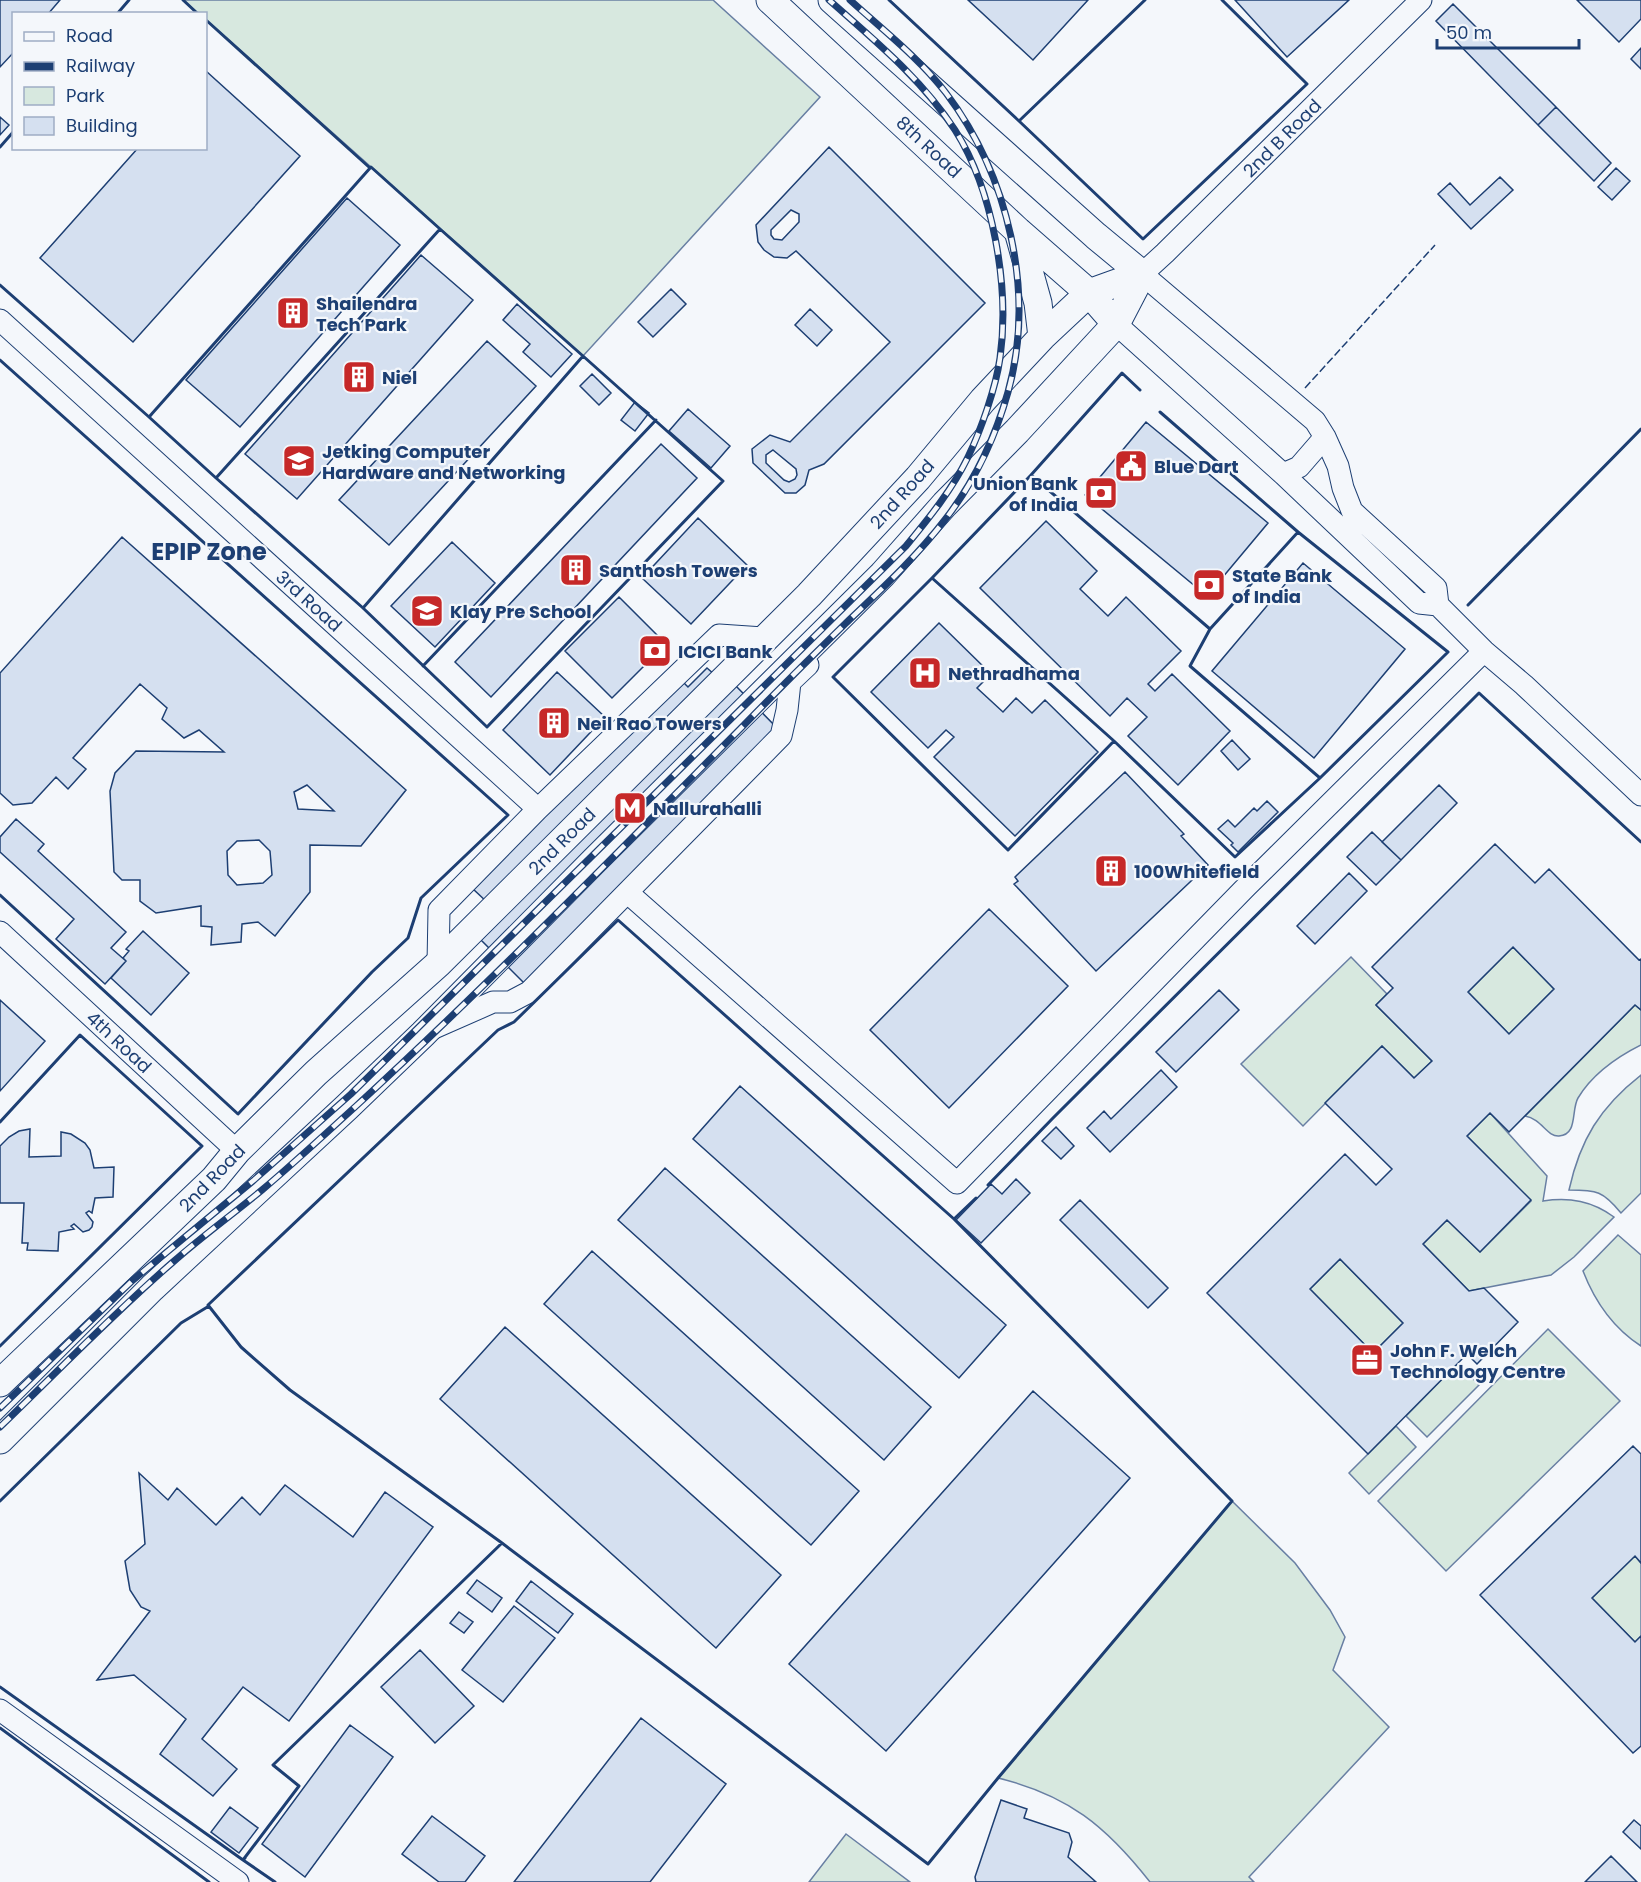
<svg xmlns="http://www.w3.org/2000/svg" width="1641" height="1882" font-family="Poppins,sans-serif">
  <rect width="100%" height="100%" fill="#f4f7fb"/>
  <path fill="#d7e8df" stroke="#687fa3" stroke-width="1.5" d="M183,0H713L820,97L583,356L206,20V14L198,13Z
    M1513,947L1554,989L1509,1034L1468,992Z
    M1351,957L1387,994L1376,1005L1432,1061L1414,1078L1382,1046L1303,1126L1241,1064Z
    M1635,1005L1641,1010V1045C1617,1057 1592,1075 1578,1098C1571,1110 1578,1135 1559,1136C1547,1137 1542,1119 1525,1116Z
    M1641,1075V1193L1621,1213C1603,1191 1597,1190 1569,1190C1580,1140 1600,1107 1641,1075Z
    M1490,1113L1547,1176L1543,1201C1570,1197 1592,1201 1614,1217L1574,1257L1551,1275L1469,1291L1423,1244L1447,1220L1480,1252L1531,1201L1467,1136Z
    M1618,1235L1641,1255V1346C1613,1328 1595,1302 1583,1271Z
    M1340,1259L1403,1323L1373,1353L1310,1289Z
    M1548,1329L1620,1401L1446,1571L1378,1501Z
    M1458,1363L1479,1385L1427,1437L1406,1416Z
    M1396,1426L1416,1447L1369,1494L1349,1473Z
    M1232,1501L1295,1563L1330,1610L1345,1637L1333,1670L1389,1727L1249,1877L1254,1882H1150C1106,1826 1068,1795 998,1778Z
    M1635,1556L1641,1563V1636L1635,1642L1592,1598Z
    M846,1834L910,1882H809Z"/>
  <path fill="#d5e0f0" stroke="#1d3f73" stroke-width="1.5" fill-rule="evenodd" d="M0,0H60L48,14H14V52L0,67Z
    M968,0H1088L1033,60Z
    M1235,0H1349L1287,57Z
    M1577,0H1641V19L1619,42Z
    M1453,4L1556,107L1538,125L1436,21Z
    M1641,48V69L1631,59Z
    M206,71L300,156L133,342L40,258L138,148H206Z
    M1556,107L1611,163L1594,181L1538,125Z
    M0,117L9,125L0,135Z
    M829,147L985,303L824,464L809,470L805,485L796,493H785L753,463L752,449L770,435L790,442L890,342L796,251L787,258L774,257L764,250L758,242L756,225ZM791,210L799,214V222L782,240L774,239L771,235V230ZM773,450L796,469L797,475L795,479L789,482L784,480L766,463V455Z
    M1616,168L1630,181L1612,200L1598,187Z
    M1500,177L1513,190L1471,229L1438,194L1450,183L1470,205Z
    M347,198L400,245L240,427L186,380Z
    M421,255L473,300L297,499L245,454Z
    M671,289L686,304L653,337L638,322Z
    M517,304L572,354L551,377L523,352L530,344L503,320Z
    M810,309L832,330L817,346L795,325Z
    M487,341L536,386L389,545L339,500Z
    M592,374L611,393L599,405L580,386Z
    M635,402L649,413L635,431L621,420Z
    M688,409L730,446L711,468L669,431Z
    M1146,422L1268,523L1207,596L1085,495Z
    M661,444L697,478L491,697L455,662Z
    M698,518L747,565L691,624L642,578Z
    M1046,521L1097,571L1080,589L1108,616L1126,597L1181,651L1148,684L1155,691L1172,674L1230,731L1178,785L1128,736L1147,717L1127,698L1110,716L980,588Z
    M122,537L406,790L361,846L310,845V892L275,936L258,922L242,924L241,942L211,945L212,927L201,926V906L156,913L140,901V880H122L114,872L110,791L115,773L136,751L224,752L199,730L184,738L162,719L167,708L140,684L73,758L86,769L68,789L56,777L32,803L13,805L0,793V673ZM307,785L334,811L298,809L294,792ZM259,840L270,851L272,875L263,883L237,885L228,875L227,851L237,841Z
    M452,542L495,583L435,647L391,606Z
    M1303,563L1405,649L1314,758L1212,671Z
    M619,597L666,644L612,698L565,651Z
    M939,623L991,674L977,688L1003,712L1016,698L1032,713L1045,700L1098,752L1015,836L934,757L954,737L946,730L928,748L871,692Z
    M707,668L715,675L488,903L472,888L681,680L688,687Z
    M557,672L605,717L550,775L503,730Z
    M734,684L779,730L525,984L481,940L503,918L488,903Z
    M1232,740L1250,759L1238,770L1221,751Z
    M1125,772L1184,834L1181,836L1208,865L1096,971L1014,884L1018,881L1015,877Z
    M1439,785L1457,803L1401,860L1382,842Z
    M1267,801L1278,812L1238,852L1231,845L1233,843L1218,829L1228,820L1235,827L1254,808L1257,811Z
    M16,819L44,844L38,851L126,932L111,948L126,961L105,984L56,939L74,919L0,852V837Z
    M1372,832L1401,860L1376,885L1347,857Z
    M1495,844L1535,883L1549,869L1639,960L1641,959V1010L1635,1005L1509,1132L1490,1113L1467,1136L1531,1200L1480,1252L1447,1220L1423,1244L1469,1291L1484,1288L1518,1322L1477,1364L1467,1354L1368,1454L1207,1293L1345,1154L1376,1185L1392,1169L1325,1103L1382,1046L1414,1078L1432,1061L1376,1005L1393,988L1372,967ZM1513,947L1554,989L1509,1034L1468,992ZM1340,1259L1403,1323L1373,1353L1310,1289Z
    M1349,873L1367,891L1315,944L1297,926Z
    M989,909L1068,986L949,1108L870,1030Z
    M143,931L189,973L151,1015L111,978L126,961L123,958L129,951L126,949Z
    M1219,990L1239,1010L1176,1072L1156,1052Z
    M0,1000L45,1041L0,1091Z
    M1161,1070L1177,1087L1110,1152L1087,1128L1104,1111L1111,1119Z
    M740,1086L1006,1325L959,1378L693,1139Z
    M1056,1127L1074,1146L1061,1159L1042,1141Z
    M30,1129L29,1157L61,1156V1132L71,1134L85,1143L90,1150L94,1168L114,1167L113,1197L95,1198L92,1213L89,1211L86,1213L93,1222L92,1227L89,1230L83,1232L74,1224L71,1226L74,1229L59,1232L58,1251L27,1250L28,1243H22L24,1203H0V1146L9,1137L19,1131Z
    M665,1168L931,1407L884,1460L618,1220Z
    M1016,1179L1030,1193L981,1243L956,1220L991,1184L1002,1194Z
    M1080,1200L1168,1288L1148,1308L1060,1220Z
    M592,1251L859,1491L811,1545L544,1304Z
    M505,1327L781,1575L716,1648L440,1399Z
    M1033,1391L1130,1478L886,1751L789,1664Z
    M1633,1446L1641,1454V1563L1635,1556L1592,1598L1635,1642L1641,1636V1746L1633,1753L1480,1595Z
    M139,1473L168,1500L177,1488L216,1525L242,1497L260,1515L285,1485L353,1537L385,1492L433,1527L289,1721L243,1687L202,1739L237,1769L213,1796L160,1754L186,1719L134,1675L97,1680L150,1611L141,1607L130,1590L125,1561L145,1544Z
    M477,1580L502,1598L492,1612L467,1593Z
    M531,1581L573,1614L558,1633L516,1601Z
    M514,1606L555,1638L503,1702L462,1670Z
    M459,1612L473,1622L464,1633L450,1623Z
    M420,1650L474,1706L435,1743L381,1687Z
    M641,1718L726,1784L650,1882H514Z
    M350,1725L393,1757L305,1877L262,1844Z
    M1001,1800L1027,1809L1024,1818L1069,1833L1072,1842L1068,1857L1096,1882H976L975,1877Z
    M230,1807L258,1828L239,1853L211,1832Z
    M432,1816L485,1856L465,1882H439L402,1854Z
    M1634,1820L1641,1826V1849L1623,1832Z
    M1611,1856L1637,1882H1585Z"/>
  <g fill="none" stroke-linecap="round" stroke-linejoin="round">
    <defs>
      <path id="minor" d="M1421,0L1165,253L1142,274L1315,421L1325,437L1338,466L1343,488L1352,511L1436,588L1438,605L1484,651L1524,685L1641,795
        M0,320L538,809
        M1116,324L1283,474L1419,603L1438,605
        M1283,474L1299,467L1325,437
        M628,893L957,1183L1246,887L1484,651
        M0,932L237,1151
        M438,964L439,910L538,809L719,635L764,638
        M434,1028L493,1002H510L529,992L781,736L787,710L790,682L808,665
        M0,1710L238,1882"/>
      <path id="major" d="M770,0L1018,231L1089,293L1116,324
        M832,0L1096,236L1142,274
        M1018,231L1038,303L1042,337
        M0,1383L214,1179L237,1151L316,1073L438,964L809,595L918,478L983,400L1042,337L1089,293L1142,274
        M0,1440L152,1288L347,1107L423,1034L595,860L883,574L945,504L1017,431L1116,324L1142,274"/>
    </defs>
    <use href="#minor" stroke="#1d3f73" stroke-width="23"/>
    <use href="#major" stroke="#1d3f73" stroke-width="29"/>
    <use href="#minor" stroke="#f4f7fb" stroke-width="21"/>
    <use href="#major" stroke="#f4f7fb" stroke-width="27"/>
    <defs>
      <path id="rail" d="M0,1408L133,1280L254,1180L351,1094L906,546C929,518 952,490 968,457C981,430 996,387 1000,358C1010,287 993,190 955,130C921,78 874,40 829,0
        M0,1427C57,1372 113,1314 173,1262C201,1237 233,1214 262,1190C294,1163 324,1135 355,1107C489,984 616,854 744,725C778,690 811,657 846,623C923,550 978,499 1008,392C1036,292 1008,175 946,93C919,58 883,30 850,0"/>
    </defs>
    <use href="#rail" stroke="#1d3f73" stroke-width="7"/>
    <use href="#rail" stroke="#f4f7fb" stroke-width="4.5" stroke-dasharray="14" stroke-linecap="butt"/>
    <path stroke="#1d3f73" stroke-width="1.5" stroke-dasharray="8 3" stroke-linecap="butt" d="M1305,388L1435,245"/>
    <path stroke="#1d3f73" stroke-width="3" d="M183,0L198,14
      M889,0L1019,121
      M1145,0L1019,121L1143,239L1307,84L1222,0
      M117,14L129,0
      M206,20L370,168
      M0,147L14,131
      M371,167L440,229L216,478L149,417Z
      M440,229L583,356L363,608L216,478Z
      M0,285L149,417L151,415
      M583,356L723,481L487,727L363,608Z
      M0,360L508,815L421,898L408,938L372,972L238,1114L0,895
      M1160,412L1298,532
      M1031,475L1210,629L1190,666L1320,778L1235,857L1114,741L932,578Z
      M1031,475L1122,373L1140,390
      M1298,532L1448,652L1320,778L1190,666L1210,629Z
      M932,578L1114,741L1008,850L833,677Z
      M1468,605L1641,429
      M423,666L656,420
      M618,920L954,1219L1232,1501L998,1778L928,1864L502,1543L290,1390L241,1347L208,1305L498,1030L514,1022Z
      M0,1122L80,1035L202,1146L0,1346
      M988,1185L1053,1118L1479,693L1641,842
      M0,1501L181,1323L209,1306
      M0,1687L243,1860L245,1858
      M0,1728L209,1882
      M275,1882L243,1860L299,1786L273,1765L502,1543L928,1864L998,1778L1232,1501L954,1219L976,1198"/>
  </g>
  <defs>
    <symbol id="building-square" viewBox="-11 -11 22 22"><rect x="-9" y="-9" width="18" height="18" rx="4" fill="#c62828" stroke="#f4f7fb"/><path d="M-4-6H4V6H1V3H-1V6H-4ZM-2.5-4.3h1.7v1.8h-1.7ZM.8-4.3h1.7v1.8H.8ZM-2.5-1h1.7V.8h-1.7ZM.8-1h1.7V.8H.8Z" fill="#fff"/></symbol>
    <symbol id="school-square" viewBox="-11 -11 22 22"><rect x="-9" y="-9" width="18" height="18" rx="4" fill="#c62828" stroke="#f4f7fb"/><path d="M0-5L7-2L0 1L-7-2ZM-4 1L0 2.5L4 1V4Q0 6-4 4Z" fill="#fff"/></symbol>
    <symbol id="civic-square" viewBox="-11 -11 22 22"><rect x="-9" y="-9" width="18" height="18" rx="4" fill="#c62828" stroke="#f4f7fb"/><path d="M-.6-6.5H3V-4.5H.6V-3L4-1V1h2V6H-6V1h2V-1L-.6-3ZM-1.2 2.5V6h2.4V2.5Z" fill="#fff"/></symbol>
    <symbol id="bank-square" viewBox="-11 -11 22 22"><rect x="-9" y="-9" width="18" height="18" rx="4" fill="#c62828" stroke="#f4f7fb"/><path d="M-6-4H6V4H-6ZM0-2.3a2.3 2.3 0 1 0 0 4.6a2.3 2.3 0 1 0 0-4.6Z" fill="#fff"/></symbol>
    <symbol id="hospital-square" viewBox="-11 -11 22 22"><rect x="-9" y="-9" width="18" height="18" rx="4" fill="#c62828" stroke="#f4f7fb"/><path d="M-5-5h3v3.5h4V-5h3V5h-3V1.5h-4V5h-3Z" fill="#fff"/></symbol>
    <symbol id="metro-square" viewBox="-11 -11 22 22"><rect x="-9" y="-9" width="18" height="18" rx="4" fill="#c62828" stroke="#f4f7fb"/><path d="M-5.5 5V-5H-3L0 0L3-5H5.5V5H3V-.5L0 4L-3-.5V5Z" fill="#fff"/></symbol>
    <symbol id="office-square" viewBox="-11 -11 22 22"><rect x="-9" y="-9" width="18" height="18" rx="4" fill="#c62828" stroke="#f4f7fb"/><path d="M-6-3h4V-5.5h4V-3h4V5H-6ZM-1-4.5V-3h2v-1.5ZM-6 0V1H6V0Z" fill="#fff"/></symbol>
  </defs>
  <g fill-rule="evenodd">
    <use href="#building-square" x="274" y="294" width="38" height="38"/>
    <use href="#building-square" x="340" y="358" width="38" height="38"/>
    <use href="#school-square" x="280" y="442" width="38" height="38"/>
    <use href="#civic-square" x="1112" y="447" width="38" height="38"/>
    <use href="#bank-square" x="1082" y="474" width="38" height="38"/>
    <use href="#building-square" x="557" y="551" width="38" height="38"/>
    <use href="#bank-square" x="1190" y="566" width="38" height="38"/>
    <use href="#school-square" x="408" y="592" width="38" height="38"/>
    <use href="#bank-square" x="636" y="632" width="38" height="38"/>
    <use href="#hospital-square" x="906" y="654" width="38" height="38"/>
    <use href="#building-square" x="535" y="704" width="38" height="38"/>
    <use href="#metro-square" x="611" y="789" width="38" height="38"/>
    <use href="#building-square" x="1092" y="852" width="38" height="38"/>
    <use href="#office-square" x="1348" y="1341" width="38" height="38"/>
  </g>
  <g text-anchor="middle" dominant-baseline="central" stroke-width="4.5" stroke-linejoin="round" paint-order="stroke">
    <g font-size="18" fill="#1d3f73" stroke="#f4f7fb">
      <text transform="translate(1282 138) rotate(-45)">2nd B Road</text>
      <text transform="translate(929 147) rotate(43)">8th Road</text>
      <text transform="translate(902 494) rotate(-48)">2nd Road</text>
      <text transform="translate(309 601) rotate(42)">3rd Road</text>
      <text transform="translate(562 841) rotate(-45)">2nd Road</text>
      <text transform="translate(119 1042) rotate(43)">4th Road</text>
      <text transform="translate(212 1178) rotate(-46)">2nd Road</text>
    </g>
    <g font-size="18" font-weight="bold" fill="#1d3f73" stroke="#f4f7fb" text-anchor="start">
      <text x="316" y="303">Shailendra<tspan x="316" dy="21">Tech Park</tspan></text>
      <text x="382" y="377">Niel</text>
      <text x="322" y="451">Jetking Computer<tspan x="322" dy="21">Hardware and Networking</tspan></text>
      <text x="1154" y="466">Blue Dart</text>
      <text x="1078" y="483" text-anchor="end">Union Bank<tspan x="1078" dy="21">of India</tspan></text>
      <text x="599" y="570">Santhosh Towers</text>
      <text x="1232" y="575">State Bank<tspan x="1232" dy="21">of India</tspan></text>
      <text x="450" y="611">Klay Pre School</text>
      <text x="678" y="651">ICICI Bank</text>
      <text x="948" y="673">Nethradhama</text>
      <text x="577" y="723">Neil Rao Towers</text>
      <text x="653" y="808">Nallurahalli</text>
      <text x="1134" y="871">100Whitefield</text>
      <text x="1390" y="1350">John F. Welch<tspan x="1390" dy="21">Technology Centre</tspan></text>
    </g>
    <g font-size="24" font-weight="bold" fill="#1d3f73" stroke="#f4f7fb">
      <text x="209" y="551">EPIP Zone</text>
    </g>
  </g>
  <rect x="12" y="12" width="195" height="138" fill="#f4f7fb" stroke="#9eadc5" stroke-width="1.5"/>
  <rect x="24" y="32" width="30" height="9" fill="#f4f7fb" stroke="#9eadc5" stroke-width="1.5"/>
  <text x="66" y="42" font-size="18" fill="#1d3f73">Road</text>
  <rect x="24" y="62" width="30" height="9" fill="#1d3f73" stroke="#9eadc5" stroke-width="1.5"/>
  <text x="66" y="72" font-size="18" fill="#1d3f73">Railway</text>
  <rect x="24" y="87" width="30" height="18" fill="#d7e8df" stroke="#9eadc5" stroke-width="1.5"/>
  <text x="66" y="102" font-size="18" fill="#1d3f73">Park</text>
  <rect x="24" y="117" width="30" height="18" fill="#d5e0f0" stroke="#9eadc5" stroke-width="1.5"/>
  <text x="66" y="132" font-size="18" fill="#1d3f73">Building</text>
  <path d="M1437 39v9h142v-9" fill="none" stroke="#1d3f73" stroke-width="3"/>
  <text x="1446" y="39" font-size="18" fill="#1d3f73" stroke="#f4f7fb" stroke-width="4.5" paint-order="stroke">50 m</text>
</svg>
